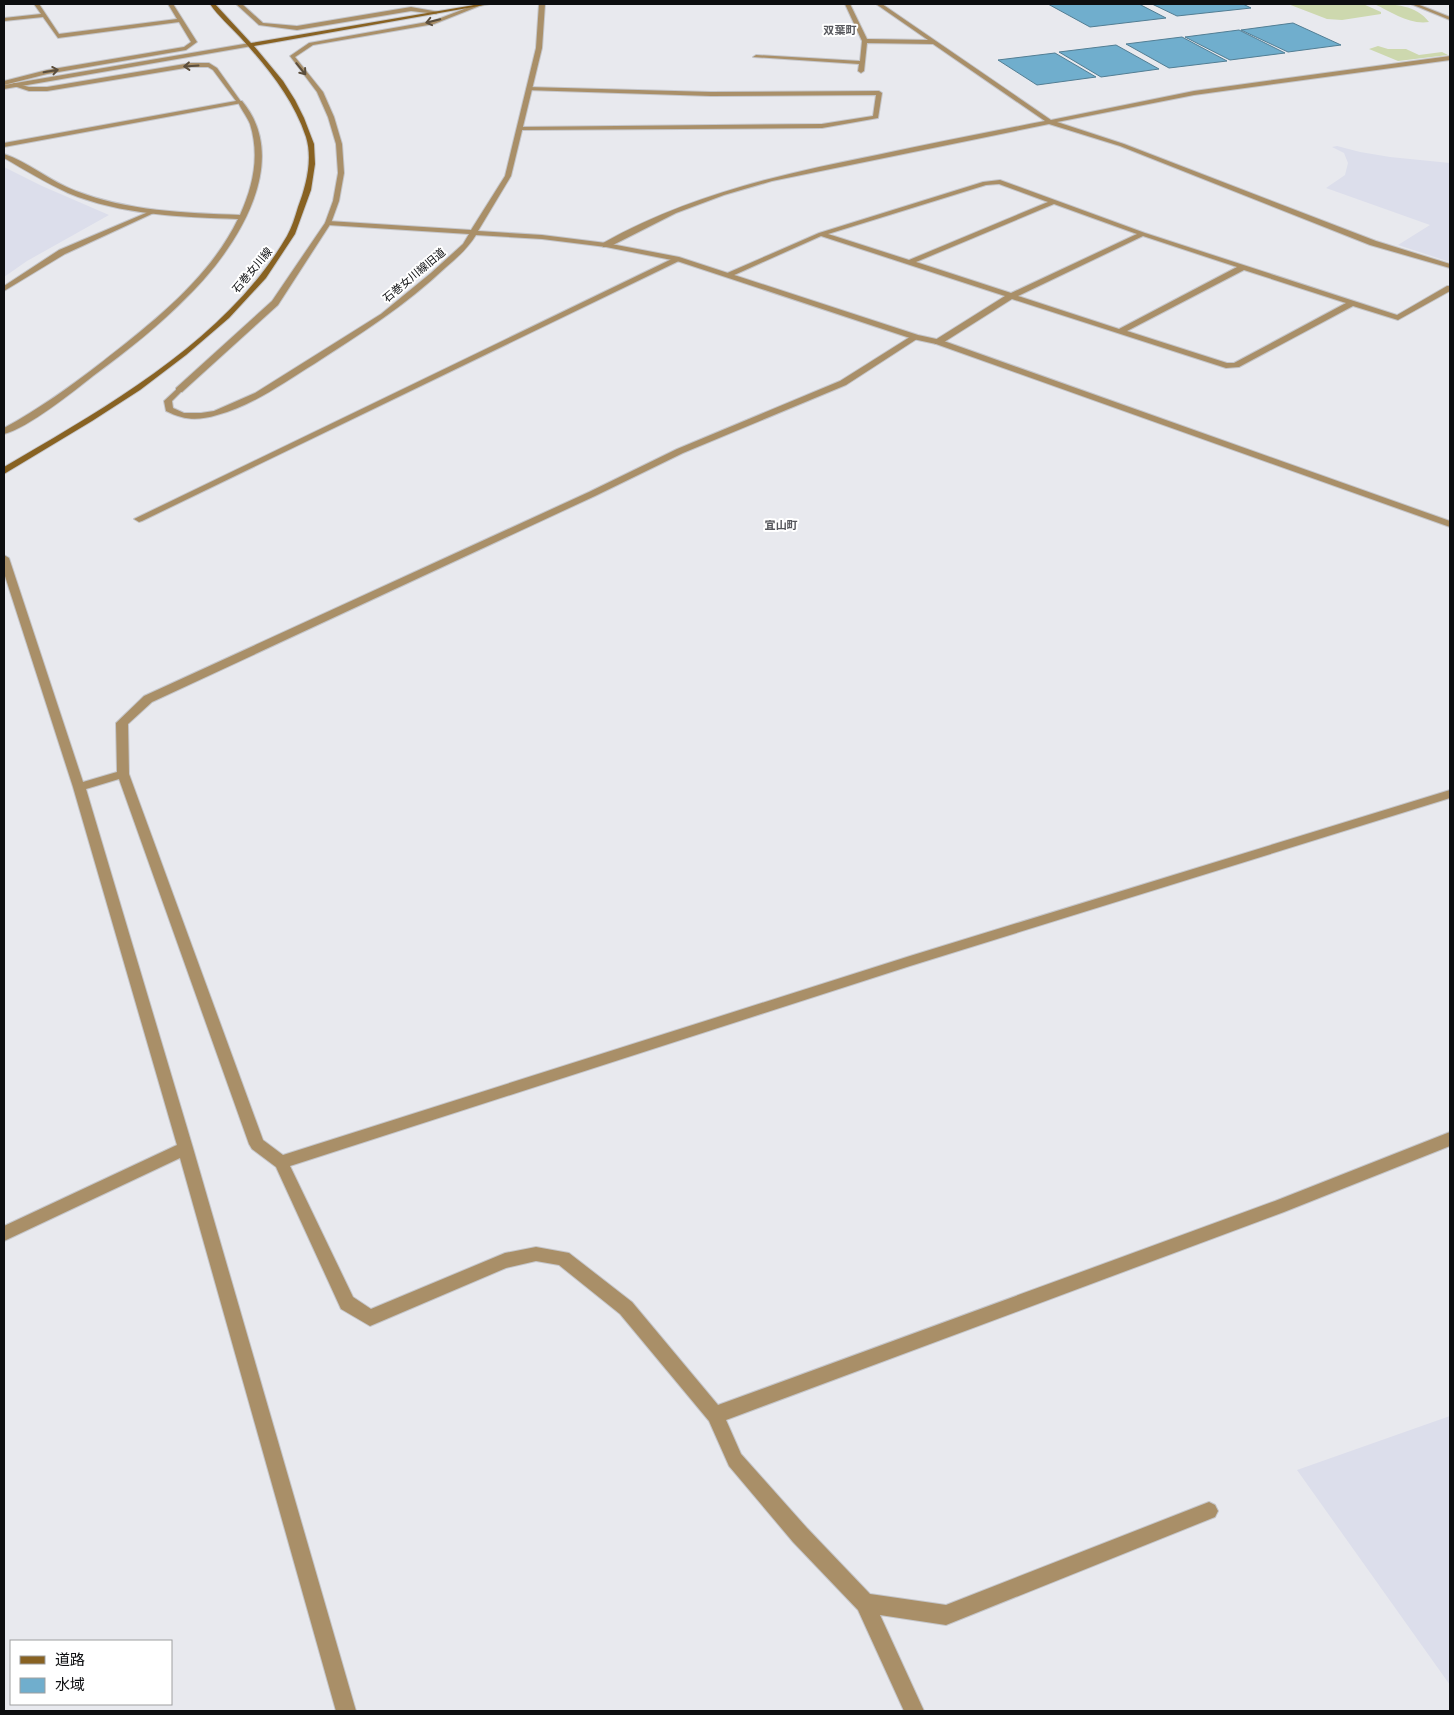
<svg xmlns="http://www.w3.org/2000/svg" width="1454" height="1715" font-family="'Libre Baskerville','Noto Sans JP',serif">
  <rect width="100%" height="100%" fill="#e8e9ee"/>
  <path fill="#dcdeeb" d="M1337,146L1360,152L1390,157L1450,163V262L1398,245L1430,225L1326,188L1345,175L1348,163L1344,153L1332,147Z
    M4,167L42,186L109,215L27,261L4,277Z
    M1450,1416V1685L1297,1470Z"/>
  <path fill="#cdd8ae" d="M1288,4H1363L1381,12V14L1342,20L1327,19Z
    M1374,4C1395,4 1416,5 1429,22C1409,25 1392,12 1374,4Z
    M1378,46L1388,49H1406L1419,55L1442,52L1448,55L1398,61L1369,49Z"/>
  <path fill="#70aecd" stroke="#527e94" d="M1048,4H1139L1166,18L1090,27Z
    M1152,4H1243L1251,8L1177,16Z
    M1293,23L1341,45L1288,52L1241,30Z
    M1239,30L1285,53L1230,60L1185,37Z
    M1182,37L1227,61L1169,68L1126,44Z
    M1116,45L1159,69L1101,77L1059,52Z
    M1055,53L1096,77L1037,85L998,60Z"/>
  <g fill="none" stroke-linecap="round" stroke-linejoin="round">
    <defs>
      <path id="minor" d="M34,4H39L59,34L177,19L168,4H173L197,42L186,50L47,74L4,85V81L47,70L184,47L191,42L179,22L58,38L43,17L4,21V18L41,14Z
        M236,4H242L263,23L297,26L411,7L439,12L436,14L411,11L297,30L259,25Z
        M477,4L482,5L434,24L313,45L295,57L323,92L334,117L342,144L344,173L339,201L331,223L278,305L182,392H176V388L272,301L325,223L333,201L338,173L336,144L328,117L317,92L290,56L309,43L433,21Z
        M845,4H850L867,39L928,40L876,4H882L1051,120L1194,91L1450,56V60L1194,95L1057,122L1124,144L1376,241L1450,264V268L1370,245L1120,146L1049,124L772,181L724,195L676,213L609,247H603V243C689,195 781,174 877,155C933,143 989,132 1045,121L933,44L867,43L864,71L861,73L858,71L859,64L753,57L756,55L860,61L862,41Z
        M191,63H209L217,68L242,103L4,147V143L236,101L213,70L208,67H191L47,91H29L11,85L14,83L29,87H47Z
        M528,87L711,92L879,91L882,93L878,118L822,128L520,130L518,127L822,124L873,116L876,95L711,96L526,90Z
        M1000,180L1145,233L1397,315L1447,286H1450V291L1398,320L1353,306L1239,367L1226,368L1012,299L941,344H935V340L1005,296L821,236L732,276L725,274L819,233L983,182ZM999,184L1048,202L909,260L828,234L986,185ZM1054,204L1137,234L1011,293L916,262ZM1143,236L1237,267L1119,329L1018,296ZM1244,270L1346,303L1234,363H1227L1127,331Z
        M153,210L158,211L65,254L4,291V286L59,250Z
        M676,257L683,259L142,521L139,522L134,519Z
        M913,335L920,337L846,385L683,453L595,496L152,702L128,724L129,774L263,1140L283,1155L910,956L1450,790V798L910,966L290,1166L353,1297L371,1309L505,1253L536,1247L569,1253L632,1302L718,1405L1275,1201L1450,1132V1146L1284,1212L726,1420L741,1454L807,1528L870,1594L946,1605L1209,1502L1215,1505L1218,1511L1215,1517L946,1625L880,1615L924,1711H904L858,1610L793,1542L729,1466L709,1421L620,1314L559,1265L536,1261L506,1268L370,1326L341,1309L276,1167L252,1149L249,1144L119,779L86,789L193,1148L356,1711H336L180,1158L4,1241V1226L177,1145L73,787L4,573V555L9,558L83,782L117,772L116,723L144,696L589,492L677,449L840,381Z"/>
      <path id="tertiary" d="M539,4H545L542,48L511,176L478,231L542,235L606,243L679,257L918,335L941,340L1450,521V527L936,344L913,339L677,261L606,247L542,239L476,235C468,248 457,258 445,268C405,306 360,334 314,364C283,383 252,406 217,415C197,421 184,420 166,411L164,401L179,387L183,390L172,401L173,408L184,413H201L214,411L255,393L381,314L431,273L463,244L469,234L328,225L325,223L328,221L471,230L505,176L536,48Z
        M1411,4H1417L1450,17V20Z
        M250,43L252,46L4,89V85Z
        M238,101H242C293,162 235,250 189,295C160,325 127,351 93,376C73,392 28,428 4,434V428C39,409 71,386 102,362C153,322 209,279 238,219C181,217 121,215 68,193C46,183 25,170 4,158V154C27,161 51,182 76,191C128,211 184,213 240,215C253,186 260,156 250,124C247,116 239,107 238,101Z"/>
      <path id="secondary" d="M210,4H215L251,43L480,4H490L254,46L283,81L295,100L304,118L314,144L315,164L311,190L295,234L266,278L229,318L186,355L140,390L92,421L4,474V467C105,408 227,340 287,236C292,227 295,217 298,207C306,186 313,160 306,137C293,98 267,67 240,37C230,26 218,16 210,4Z"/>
    </defs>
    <use href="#minor" stroke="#c5c6ca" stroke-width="2"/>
    <use href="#tertiary" stroke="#c5c6ca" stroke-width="2"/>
    <use href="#secondary" stroke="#c5c6ca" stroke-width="2"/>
    <use href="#minor" fill="#a98f68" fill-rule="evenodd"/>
    <use href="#tertiary" fill="#a98f68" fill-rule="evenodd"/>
    <use href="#secondary" fill="#886222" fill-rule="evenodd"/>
  </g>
  <defs><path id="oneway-shaft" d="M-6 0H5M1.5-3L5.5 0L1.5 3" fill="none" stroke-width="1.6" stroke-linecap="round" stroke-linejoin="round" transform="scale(1.25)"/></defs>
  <g stroke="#5b4e3c">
    <use href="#oneway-shaft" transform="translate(433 21) rotate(166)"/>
    <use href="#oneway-shaft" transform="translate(191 66) rotate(176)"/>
    <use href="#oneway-shaft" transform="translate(301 69) rotate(51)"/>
    <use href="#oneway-shaft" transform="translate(51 71) rotate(-10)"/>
  </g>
  <g text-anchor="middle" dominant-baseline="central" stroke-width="4" stroke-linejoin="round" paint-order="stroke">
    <g font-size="11" font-weight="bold" fill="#55565b" stroke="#fff">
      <text x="840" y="30">双葉町</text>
      <text x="781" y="525">宜山町</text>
    </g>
    <g font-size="11" fill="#0d0e10" stroke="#fff">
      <text transform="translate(252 270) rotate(-50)">石巻女川線</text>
      <text transform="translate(414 275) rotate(-40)">石巻女川線旧道</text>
    </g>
  </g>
  <rect width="1454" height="1715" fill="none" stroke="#0d0e10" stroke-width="10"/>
  <rect x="10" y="1640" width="162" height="65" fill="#ffffff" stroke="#9e9f9f"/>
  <rect x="20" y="1656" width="25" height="8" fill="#886222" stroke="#9e9f9f"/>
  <text x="55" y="1665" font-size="15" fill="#0d0e10">道路</text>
  <rect x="20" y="1678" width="25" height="15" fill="#70aecd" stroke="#9e9f9f"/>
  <text x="55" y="1690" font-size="15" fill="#0d0e10">水域</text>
</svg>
